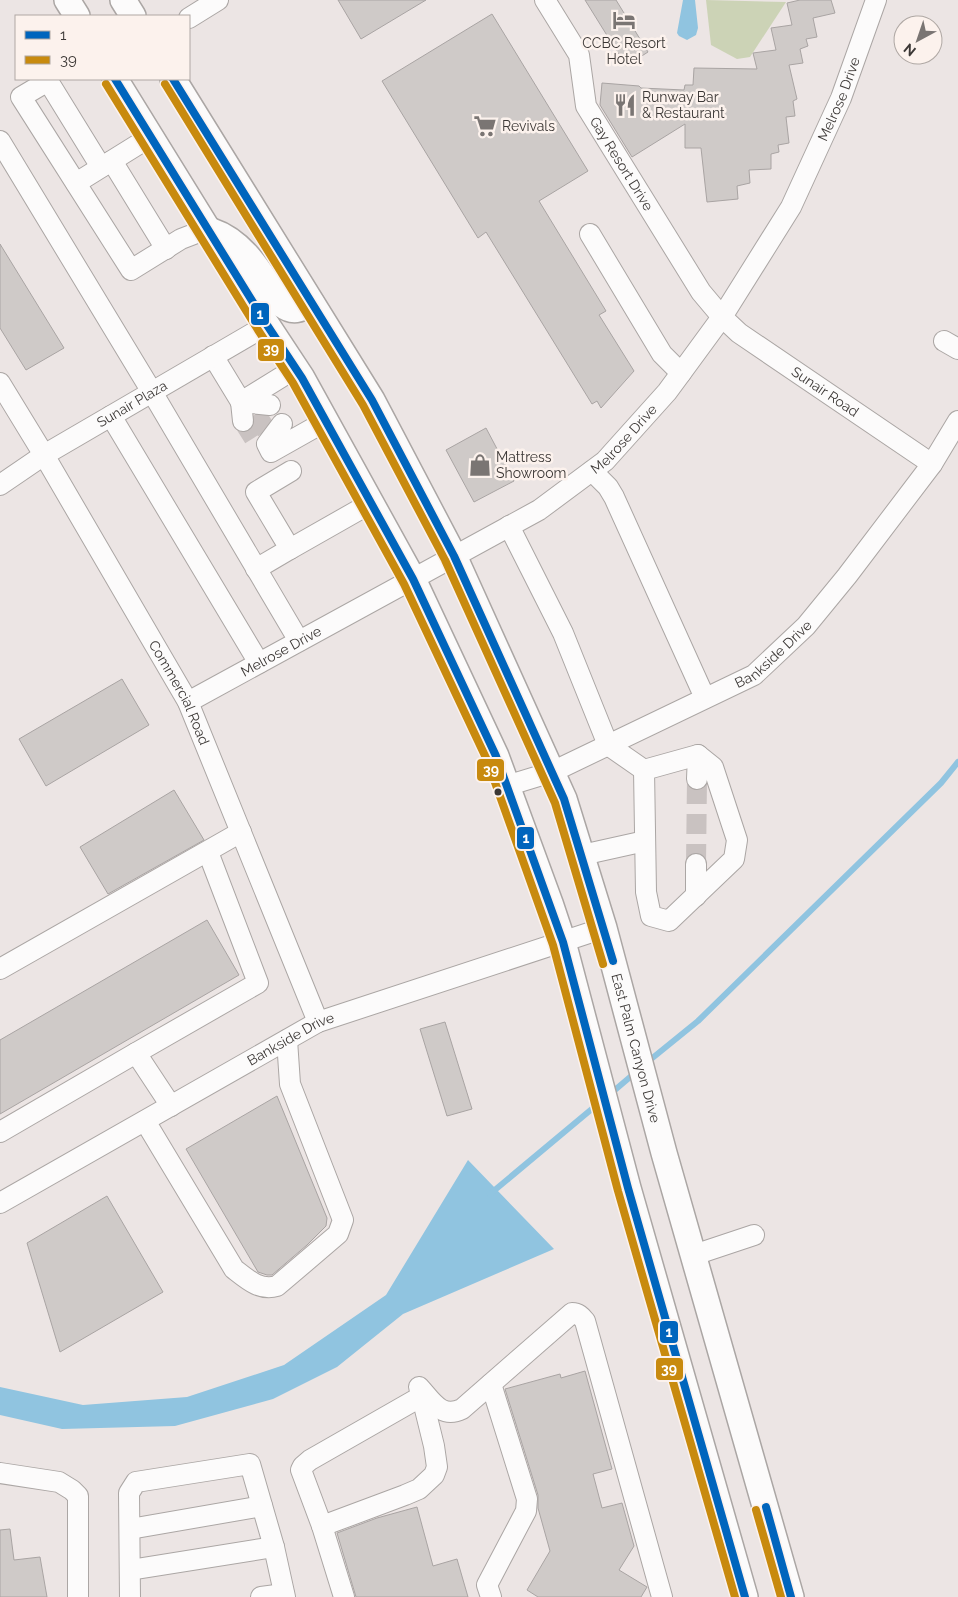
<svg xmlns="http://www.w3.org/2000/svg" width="958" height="1597" font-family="Raleway,sans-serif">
  <rect width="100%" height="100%" fill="#ece5e4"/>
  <path fill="#ccd3b6" d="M706,0L786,2L750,57L737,59L711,45Z"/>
  <path fill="#90c4e0" d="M683,0H695L698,28L696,35L687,40L679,36L677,33Z
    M468,1160L554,1249L403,1314L337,1367L273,1399L175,1426L62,1429L0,1415V1387L83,1405L187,1397L284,1365L386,1295Z"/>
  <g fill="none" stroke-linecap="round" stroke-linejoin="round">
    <path stroke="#90c4e0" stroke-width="6" d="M645,1064L698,1021L941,783L958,762
      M609,1095L636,1072
      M490,1194L599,1103"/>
  </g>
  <path fill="#cfcac8" stroke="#a9a4a3" d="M338,0H426L361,39Z
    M585,0H616L648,52L626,66Z
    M800,0H831L835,13L813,18L817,37L806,39L808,46L800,49L803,63L789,65L797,99L793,101L795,116L786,117L789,143L778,145L779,152L771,154V169L749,170L750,183L737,186L738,199L707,202L701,148H685V124L632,157L600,105L602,83L639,86L641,88L684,90L685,85H693L694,68L757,69L753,53L776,50L771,28L792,25L787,3Z
    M492,14L588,171L539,201L606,311L599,315L634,371L601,408L597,401L592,404L486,232L478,238L382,81Z
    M0,244L64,348L26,370L0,328Z
    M486,428L514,481L474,502L446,450Z
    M122,679L149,725L46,786L19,739Z
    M174,790L204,840L108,894L80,847Z
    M207,920L239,975L0,1114V1040Z
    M445,1022L472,1109L447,1116L420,1029Z
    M277,1096L327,1218L326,1226L307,1245L272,1275H267L258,1272L186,1149Z
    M107,1196L163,1292L60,1352L27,1243Z
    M585,1371L612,1469L593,1474L602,1508L622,1503L634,1546L619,1570L647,1587L641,1597H538L527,1590L550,1551L538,1508V1495L505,1389L560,1374L561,1378Z
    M417,1507L433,1566L457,1559L468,1597H356L337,1533L377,1518Z
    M10,1529L14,1560L40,1557L47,1597H0V1530Z"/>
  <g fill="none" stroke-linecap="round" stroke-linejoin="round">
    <path stroke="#c9c2c1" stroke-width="20" stroke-dasharray="20 10" stroke-linecap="butt" d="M256,414L268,433
      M243,421L255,440
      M696,864L697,779"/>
    <defs>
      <g id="minor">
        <path id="s1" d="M545,0L579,55L586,106L701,292L722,317L739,333L932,464"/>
        <path d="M189,18L218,0"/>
        <path d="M0,141L152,392L299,641"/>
        <path d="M112,161L166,249"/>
        <path d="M101,167L48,81L21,97L131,270L181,239L207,229"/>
        <path d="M76,183L150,137"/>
        <path d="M590,234L662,354L681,373"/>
        <path d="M944,341L958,349"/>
        <path d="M213,356L241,402L296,368"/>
        <path id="s2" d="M0,383L44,455L188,702L318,1022"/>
        <path d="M241,402L270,405"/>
        <path d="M241,402L243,421"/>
        <path d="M111,416L259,663"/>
        <path d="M282,424L267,444L271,452L326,421"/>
        <path d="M291,471L256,492L290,549L371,503"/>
        <path d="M592,471L608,487L614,497L705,698"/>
        <path id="s3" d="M0,485L44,455L267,325"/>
        <path d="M509,526L563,633L608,745L644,770"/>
        <path d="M256,569L290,549"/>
        <path id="s4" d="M188,702L539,510L605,461L667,392L681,373L722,317L791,207L841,98L876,0"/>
        <path d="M698,755L713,767L737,840L734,859L669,921L651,916L646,892L644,770Z"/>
        <path d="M697,779L698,755"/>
        <path id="s5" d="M506,786L552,772L754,675L806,626L847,576L932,464L958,421"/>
        <path d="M582,855L645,841"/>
        <path d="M696,896V864"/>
        <path d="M0,969L241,832"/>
        <path d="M136,1053L258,983L208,852"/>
        <path d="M145,1121L234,1269C248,1280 260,1291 277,1286L338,1234L343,1220L290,1084L287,1040"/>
        <path d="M0,1132L136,1053L171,1106"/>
        <path id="s6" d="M0,1203L318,1022L604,928"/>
        <path d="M694,1255L754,1235"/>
        <path d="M491,1384L527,1499L526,1511L487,1585L491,1597"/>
        <path d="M419,1387C432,1401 441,1419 462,1409L572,1313C578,1313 581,1316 585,1321L662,1597"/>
        <path d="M0,1473L59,1482L72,1490L78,1496V1597"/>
        <path d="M322,1526L405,1495L419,1489L434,1475L437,1467L434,1446L420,1389"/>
        <path d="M130,1529L262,1506"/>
        <path d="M130,1570L274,1547"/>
        <path d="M130,1597L129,1493L136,1482L250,1464L274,1547L285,1597"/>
        <path d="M261,1597L284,1594"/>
        <path d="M344,1597L322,1526L301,1470L303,1466L310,1460L422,1396"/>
      </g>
      <g id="major">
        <path d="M67,0L77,16"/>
        <path d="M123,0L133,16"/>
        <path d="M115,79L267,325L302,378L413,579L496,756L550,903L563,942L628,1188L745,1597"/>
        <path id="s7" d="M173,79L372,400L454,556L564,799L604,928L664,1153L791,1597"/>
        <path d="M212,231C245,242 263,277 281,304C294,314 299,309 312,304"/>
      </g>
    </defs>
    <use href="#minor" stroke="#aba6a4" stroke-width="22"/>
    <use href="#major" stroke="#aba6a4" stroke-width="28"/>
    <use href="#minor" stroke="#fcfbfb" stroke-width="20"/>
    <use href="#major" stroke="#fcfbfb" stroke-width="25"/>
    <defs>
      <path id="bus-1" d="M115,79L267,325L302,378L413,579L496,756L563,942L628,1188L745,1597
        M173,79L372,400L454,556L564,799L613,961
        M766,1507L791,1597"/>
      <path id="bus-2" d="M106,84L258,330L293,383L404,584L487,760L553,945L618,1191L735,1597
        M165,84L363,405L445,560L555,803L603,964
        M756,1510L781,1597"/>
    </defs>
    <use href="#bus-1" stroke="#fcf2ed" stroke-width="11"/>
    <use href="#bus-2" stroke="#fcf2ed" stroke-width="11"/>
    <use href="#bus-1" stroke="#0065bd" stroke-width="8"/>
    <use href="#bus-2" stroke="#c88a0e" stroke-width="8"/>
  </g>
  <defs>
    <symbol id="hotel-bare" viewBox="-9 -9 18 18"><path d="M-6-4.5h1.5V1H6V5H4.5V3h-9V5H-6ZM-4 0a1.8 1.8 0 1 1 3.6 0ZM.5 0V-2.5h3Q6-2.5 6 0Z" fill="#7a7573" stroke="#fcf2ed" stroke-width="2.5" paint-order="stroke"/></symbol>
    <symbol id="restaurant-bare" viewBox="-9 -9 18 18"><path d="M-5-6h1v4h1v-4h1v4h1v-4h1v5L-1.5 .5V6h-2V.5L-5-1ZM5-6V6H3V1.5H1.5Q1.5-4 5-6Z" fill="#7a7573" stroke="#fcf2ed" stroke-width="2.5" paint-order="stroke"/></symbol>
    <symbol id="supermarket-bare" viewBox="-9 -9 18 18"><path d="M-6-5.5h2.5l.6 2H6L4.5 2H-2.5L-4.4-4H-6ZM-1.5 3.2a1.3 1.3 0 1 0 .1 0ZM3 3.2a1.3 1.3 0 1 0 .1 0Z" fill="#7a7573" stroke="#fcf2ed" stroke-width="2.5" paint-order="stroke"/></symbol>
    <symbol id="shop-bare" viewBox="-9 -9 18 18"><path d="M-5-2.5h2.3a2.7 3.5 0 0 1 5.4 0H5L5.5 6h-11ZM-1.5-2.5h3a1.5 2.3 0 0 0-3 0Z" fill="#7a7573" stroke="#fcf2ed" stroke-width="2.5" paint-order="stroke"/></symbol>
  </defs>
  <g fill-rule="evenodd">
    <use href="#hotel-bare" x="608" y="4" width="32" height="32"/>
    <use href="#restaurant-bare" x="609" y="89" width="32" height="32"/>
    <use href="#supermarket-bare" x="469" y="110" width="32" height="32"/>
    <use href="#shop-bare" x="464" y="449" width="32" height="32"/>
  </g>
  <circle fill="#3c3836" stroke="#fcf2ed" stroke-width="2" cx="498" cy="792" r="4.5"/>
  <g text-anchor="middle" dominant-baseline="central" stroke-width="5" stroke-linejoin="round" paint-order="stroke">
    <g font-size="14" fill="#3c3836" stroke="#fcf2ed" text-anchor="start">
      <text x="624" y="43" text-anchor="middle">CCBC Resort<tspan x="624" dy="16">Hotel</tspan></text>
      <text x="642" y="97">Runway Bar<tspan x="642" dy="16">&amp; Restaurant</tspan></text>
      <text x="502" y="126">Revivals</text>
      <text x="496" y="457">Mattress<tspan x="496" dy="16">Showroom</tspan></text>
    </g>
    <g font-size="14" fill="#3c3836" stroke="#fcf2ed">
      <text stroke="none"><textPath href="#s4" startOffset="916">Melrose Drive</textPath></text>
      <text stroke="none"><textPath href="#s1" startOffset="184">Gay Resort Drive</textPath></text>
      <text stroke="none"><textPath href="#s1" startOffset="495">Sunair Road</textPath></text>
      <text stroke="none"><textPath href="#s3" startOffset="155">Sunair Plaza</textPath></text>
      <text stroke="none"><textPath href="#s4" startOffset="511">Melrose Drive</textPath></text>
      <text stroke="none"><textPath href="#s4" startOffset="106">Melrose Drive</textPath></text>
      <text stroke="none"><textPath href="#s5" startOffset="300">Bankside Drive</textPath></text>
      <text stroke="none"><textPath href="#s2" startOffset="358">Commercial Road</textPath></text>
      <text stroke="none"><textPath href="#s6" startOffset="334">Bankside Drive</textPath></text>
      <text stroke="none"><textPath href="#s7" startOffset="1080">East Palm Canyon Drive</textPath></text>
    </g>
  </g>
  <g stroke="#fcf2ed" stroke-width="2">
    <rect x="250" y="302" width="20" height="24" rx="5" fill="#0065bd"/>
    <rect x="257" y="338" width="28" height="24" rx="5" fill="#c88a0e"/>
    <rect x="476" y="758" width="29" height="24" rx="5" fill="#c88a0e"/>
    <rect x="516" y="826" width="19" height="24" rx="5" fill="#0065bd"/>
    <rect x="659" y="1320" width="20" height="24" rx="5" fill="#0065bd"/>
    <rect x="655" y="1357" width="29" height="24" rx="5" fill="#c88a0e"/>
  </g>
  <g font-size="14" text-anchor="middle" font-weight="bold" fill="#fff">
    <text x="260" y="319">1</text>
    <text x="271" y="354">39</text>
    <text x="491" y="775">39</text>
    <text x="526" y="843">1</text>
    <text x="669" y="1337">1</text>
    <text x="669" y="1374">39</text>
  </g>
  <rect x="15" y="15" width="175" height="65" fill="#fcf2ed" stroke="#afa8a4"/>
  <rect x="25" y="31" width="25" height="8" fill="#0065bd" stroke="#afa8a4"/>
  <text x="60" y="40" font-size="15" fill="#3c3836">1</text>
  <rect x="25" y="56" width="25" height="8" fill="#c88a0e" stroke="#afa8a4"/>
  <text x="60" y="65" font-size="15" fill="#3c3836">39</text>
  <g transform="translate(918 40) rotate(220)"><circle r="24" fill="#fcf2ed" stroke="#afa8a4"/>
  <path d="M0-4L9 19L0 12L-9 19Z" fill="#7a7573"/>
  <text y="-8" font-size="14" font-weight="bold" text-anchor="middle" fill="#3c3836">N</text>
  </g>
</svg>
